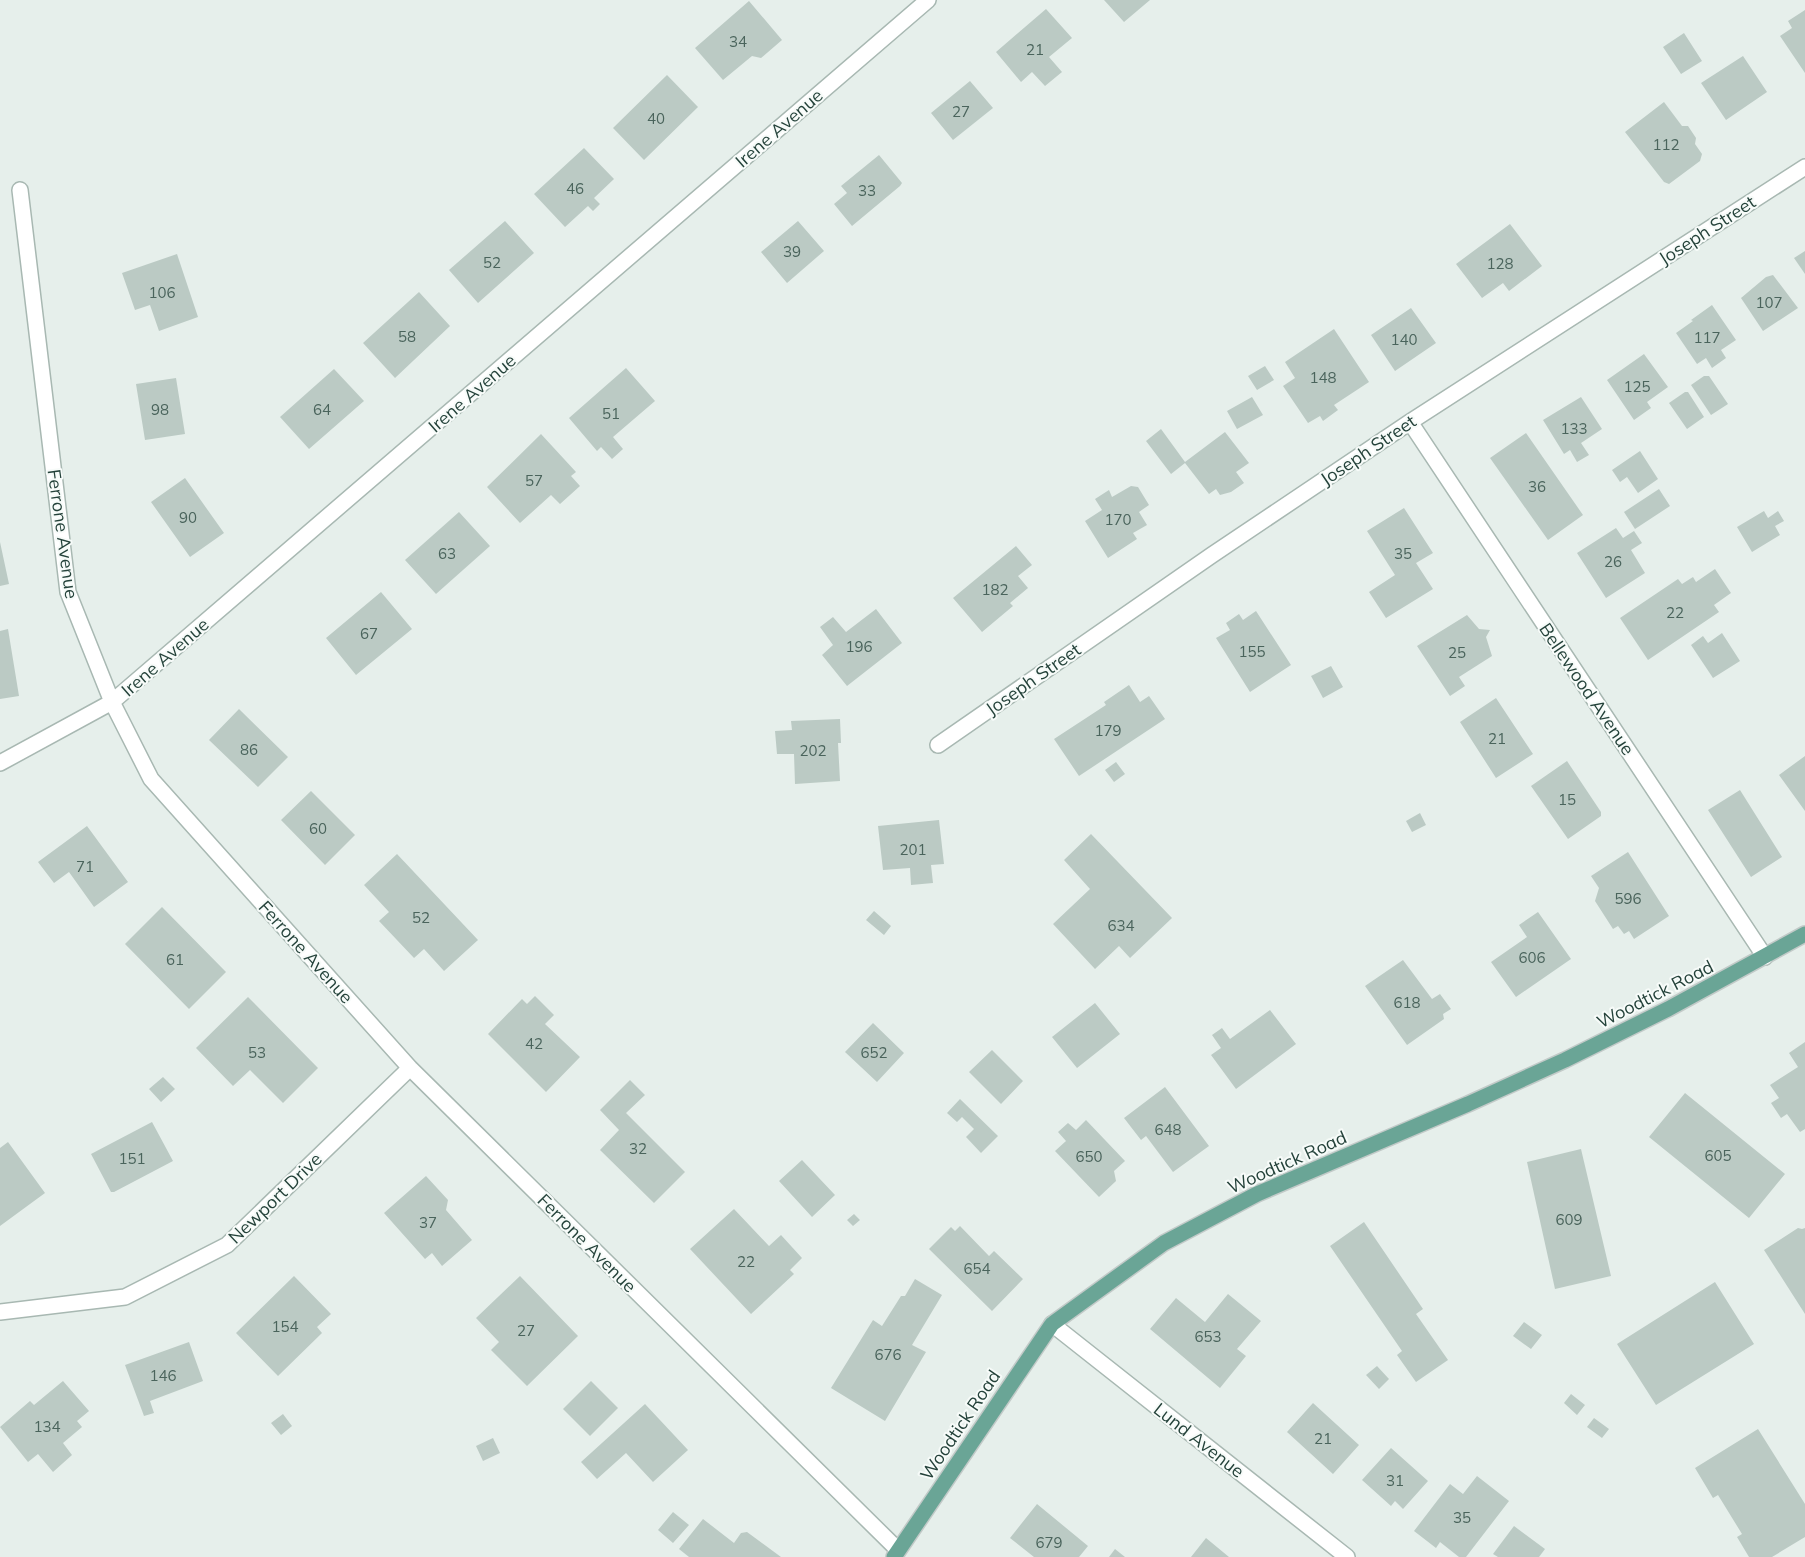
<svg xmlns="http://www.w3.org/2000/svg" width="1805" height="1557" font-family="Mulish,sans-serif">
  <rect width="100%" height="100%" fill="#e6efeb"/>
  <path fill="#bbcac4" d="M1104,0H1150L1124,22Z
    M749,1L782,40L761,58L752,56L723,80L695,48Z
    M1046,9L1072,38L1049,57L1062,72L1045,86L1032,72L1021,82L996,52Z
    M1805,10V73L1780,36L1792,28L1788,21Z
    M1684,33L1702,61L1681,74L1663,47Z
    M1743,56L1767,92L1726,120L1701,83Z
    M667,75L698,107L644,160L613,128Z
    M970,81L993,108L953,140L931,113Z
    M1664,102L1682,126H1688L1696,138L1695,144L1702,154L1700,161L1669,184L1664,182L1625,132Z
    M584,148L614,179L594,198L600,204L593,211L588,206L565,227L534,194Z
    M879,155L902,183L900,186L852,226L834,204L847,193L841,186Z
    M505,221L534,253L478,303L449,270Z
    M798,221L824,251L787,283L761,252Z
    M1510,224L1542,266L1509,291L1503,283L1482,298L1456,264Z
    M1805,251V274L1794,258Z
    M177,254L198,317L159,331L150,305L135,310L122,273Z
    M1773,275L1798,308L1763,331L1741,298L1766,277Z
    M419,292L450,326L395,378L363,343Z
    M1712,305L1736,340L1721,350L1726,358L1712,368L1706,358L1697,364L1676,333L1693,321L1691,320Z
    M1411,308L1436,343L1395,371L1371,335Z
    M1334,329L1369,382L1334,405L1338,410L1323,421L1320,416L1308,423L1283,386L1295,378L1285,362Z
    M1644,354L1668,387L1647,402L1651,408L1634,420L1607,380Z
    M1265,366L1274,380L1257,390L1248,376Z
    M626,368L655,401L613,437L623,449L612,459L601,447L597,451L569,418Z
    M334,369L364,401L309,449L280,417Z
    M1704,376H1709L1728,404L1711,415L1691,385Z
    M176,378L185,434L145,440L136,384Z
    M1685,392H1688L1704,417L1687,429L1669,403Z
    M1252,397L1263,415L1237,429L1227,411Z
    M1581,397L1602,429L1581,443L1589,455L1577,462L1570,450L1564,454L1543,420Z
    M1161,429L1185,462L1225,432L1249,463L1236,472L1244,483L1231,492L1220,495L1216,489L1209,494L1185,463L1171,474L1146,441Z
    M1526,433L1583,515L1548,540L1490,458Z
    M541,434L576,472L571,476L580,486L560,504L551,495L520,523L487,487Z
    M1640,451L1658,479L1638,493L1627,477L1620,482L1612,470Z
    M185,478L224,533L190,557L151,502Z
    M1131,486L1138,487L1149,505L1139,512L1147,525L1133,533L1137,539L1108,558L1085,521L1102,510L1095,499L1109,490L1112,497Z
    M1659,489L1670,506L1635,529L1624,512Z
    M1404,508L1433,553L1416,563L1433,589L1386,618L1369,592L1395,575L1367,531Z
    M1764,511L1768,518L1778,511L1784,521L1775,526L1780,535L1752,552L1737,527Z
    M459,512L490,546L436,594L405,560Z
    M1616,528L1623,538L1634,531L1642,543L1631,550L1645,573L1606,598L1577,553Z
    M0,542L9,584L0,586Z
    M1016,546L1032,565L1018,576L1028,588L1010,603L1013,606L982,632L953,598Z
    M1715,569L1731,593L1714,605L1719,612L1648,660L1620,618L1678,579L1682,584L1693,577L1696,582Z
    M381,592L412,629L356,675L326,638Z
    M876,609L902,643L847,686L822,655L833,645L820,627L833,617L846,632Z
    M1256,611L1291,665L1250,692L1216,638L1230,630L1226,623L1239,614L1243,620Z
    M1467,615L1479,629L1490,630L1486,637L1492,656L1459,677L1465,686L1450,696L1417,646Z
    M8,629L19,696L0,699V631Z
    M1722,633L1740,661L1713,678L1691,645L1703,636L1708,643Z
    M1331,666L1343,687L1323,698L1311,676Z
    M1129,685L1140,702L1149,696L1165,719L1079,776L1054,739L1106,705L1104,702Z
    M1496,698L1533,754L1496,778L1460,722Z
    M239,709L288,757L258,787L209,740Z
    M840,719L841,743H838L840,781L795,784L794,754H777L775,731L792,730L791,721Z
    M1805,756V811L1779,775Z
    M1567,761L1601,812V816L1568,839L1531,786Z
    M1116,762L1125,774L1114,782L1105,770Z
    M1740,790L1782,857L1751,877L1708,810Z
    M311,791L355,835L325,865L281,820Z
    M1420,813L1426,825L1412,832L1406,821Z
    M939,820L944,864L931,865L933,883L911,885L910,868L883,870L878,826Z
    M87,826L128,882L94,907L69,872L54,883L38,862Z
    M1091,834L1172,918L1130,958L1119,946L1095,969L1053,924L1090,889L1064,860Z
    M1628,852L1669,916L1634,939L1629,931L1624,934L1618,926L1613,929L1595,901L1599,888L1591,876Z
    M397,854L478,940L444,971L424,949L414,958L379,921L389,912L364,885Z
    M162,907L226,972L189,1009L125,944Z
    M874,911L891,926L884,935L866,920Z
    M1538,912L1571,959L1516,997L1491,962L1527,937L1519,925Z
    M1403,960L1432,999L1440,994L1451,1009L1443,1014L1444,1019L1407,1045L1365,986Z
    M535,996L554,1015L545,1024L580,1057L546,1092L488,1034L522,999L527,1004Z
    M248,997L318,1068L283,1103L250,1070L233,1086L196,1048Z
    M1095,1003L1120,1034L1077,1068L1052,1037Z
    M1270,1010L1296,1044L1236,1089L1211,1055L1221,1048L1212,1035L1222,1028L1230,1039Z
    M873,1023L904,1053L877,1082L845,1052Z
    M1805,1042V1129L1800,1132L1787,1114L1781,1118L1771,1103L1779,1098L1770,1085L1798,1067L1789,1053Z
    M992,1050L1023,1081L1001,1104L969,1072Z
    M163,1077L175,1089L161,1102L149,1089Z
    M630,1080L645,1095L626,1113L685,1172L654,1203L600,1150L619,1130L600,1110Z
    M1165,1087L1209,1146L1173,1172L1146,1136L1141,1140L1124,1118Z
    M1685,1093L1785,1174L1749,1218L1649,1137Z
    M960,1099L998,1136L981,1153L966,1137L974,1129L962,1117L957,1122L947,1113Z
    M1086,1120L1125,1161L1114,1171L1116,1181L1099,1197L1055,1151L1066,1141L1058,1132L1068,1123L1076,1130Z
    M152,1122L173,1161L114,1192H111L91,1154Z
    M8,1142L45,1193L0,1226V1148Z
    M1581,1149L1611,1276L1555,1289L1527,1162Z
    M802,1160L835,1195L812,1217L779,1181Z
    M426,1176L448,1200L446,1210L472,1240L442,1266L432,1253L425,1259L384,1213Z
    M734,1209L769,1246L781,1235L802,1258L790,1270L794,1274L751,1314L690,1249Z
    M854,1214L860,1220L853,1226L847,1220Z
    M1364,1222L1423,1309L1416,1314L1448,1360L1416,1382L1397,1355L1402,1351L1330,1246Z
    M960,1226L989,1256L994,1251L1023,1279L992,1311L929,1249L951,1227L955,1231Z
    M1798,1228L1802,1229L1805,1228V1314L1764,1250Z
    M294,1276L331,1314L317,1327L322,1333L278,1376L236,1333Z
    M520,1276L578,1336L527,1386L491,1350L499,1342L476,1318Z
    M915,1279L942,1295L912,1345L926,1352L885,1421L831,1388L873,1320L882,1326L901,1296H905Z
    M1715,1282L1754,1344L1656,1405L1617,1344Z
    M1228,1294L1261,1321L1237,1349L1246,1356L1220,1388L1150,1329L1176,1298L1205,1322Z
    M1524,1322L1542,1335L1531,1349L1513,1336Z
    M189,1342L203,1381L150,1401L154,1413L144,1416L125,1365Z
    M1377,1366L1389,1379L1379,1389L1366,1375Z
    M63,1381L89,1411L77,1421L82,1427L63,1443L72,1455L53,1472L38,1454L28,1462L0,1427L30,1401L34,1405Z
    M591,1381L618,1408L590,1436L563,1409Z
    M1571,1394L1585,1405L1577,1415L1564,1403Z
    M1313,1403L1359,1445L1333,1474L1287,1432Z
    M645,1404L688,1450L653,1482L626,1453L597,1479L581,1462Z
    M283,1414L292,1426L281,1435L271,1423Z
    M1594,1418L1609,1429L1602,1438L1587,1427Z
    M1758,1429L1805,1504V1537L1772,1557H1749L1737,1537L1742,1534L1718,1495L1713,1498L1695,1468Z
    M493,1438L500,1453L483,1461L476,1446Z
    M1391,1448L1428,1481L1403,1509L1395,1501L1391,1506L1362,1480Z
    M1477,1476L1509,1501L1466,1557H1459L1440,1542L1436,1548L1414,1531L1450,1484L1463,1494Z
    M1037,1504L1088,1546L1079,1557H1034L1010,1538Z
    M673,1512L689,1525L673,1543L658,1530Z
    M703,1519L734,1543L741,1533L747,1532L781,1557H689L679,1549Z
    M1514,1526L1545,1549L1539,1557H1498L1493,1554Z
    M1206,1538L1229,1557H1191Z
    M1115,1549L1125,1557H1109Z"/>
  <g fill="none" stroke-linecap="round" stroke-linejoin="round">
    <defs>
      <path id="minor" d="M20,190L68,592L112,702L151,779L410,1068L898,1550
        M1410,422L1765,957
        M938,745L1212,555L1410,422L1805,167
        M0,763L112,702L928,0
        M0,1312L125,1297L227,1245L410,1068
        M1052,1324L1347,1557"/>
      <path id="major" d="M894,1557L1052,1324L1164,1243L1257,1194L1468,1104L1565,1060L1668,1009L1805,934"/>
    </defs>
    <use href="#minor" stroke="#a8b8b2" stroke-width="18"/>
    <use href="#major" stroke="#c2cac8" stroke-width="18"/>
    <use href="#minor" stroke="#fff" stroke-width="15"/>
    <use href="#major" stroke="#6aa596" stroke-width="15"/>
  </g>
  <g text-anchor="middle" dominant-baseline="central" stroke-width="4" stroke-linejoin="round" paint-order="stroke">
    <g font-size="15" fill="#4a645c">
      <text x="738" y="41">34</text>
      <text x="1035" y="49">21</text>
      <text x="961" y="111">27</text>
      <text x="656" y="118">40</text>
      <text x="1666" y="144">112</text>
      <text x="575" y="188">46</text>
      <text x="867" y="190">33</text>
      <text x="792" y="251">39</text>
      <text x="492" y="262">52</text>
      <text x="1500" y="263">128</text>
      <text x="162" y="292">106</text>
      <text x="1769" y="302">107</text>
      <text x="407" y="336">58</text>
      <text x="1707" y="337">117</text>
      <text x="1404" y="339">140</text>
      <text x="1323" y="377">148</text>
      <text x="1637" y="386">125</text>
      <text x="160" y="409">98</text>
      <text x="322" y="409">64</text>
      <text x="611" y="413">51</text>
      <text x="1574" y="428">133</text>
      <text x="534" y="480">57</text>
      <text x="1537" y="486">36</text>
      <text x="188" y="517">90</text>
      <text x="1118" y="519">170</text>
      <text x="447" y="553">63</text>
      <text x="1403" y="553">35</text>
      <text x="1613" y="561">26</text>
      <text x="995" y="589">182</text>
      <text x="1675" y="612">22</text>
      <text x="369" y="633">67</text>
      <text x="859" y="646">196</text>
      <text x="1252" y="651">155</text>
      <text x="1457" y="652">25</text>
      <text x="1108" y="730">179</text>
      <text x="1497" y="738">21</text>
      <text x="249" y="749">86</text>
      <text x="813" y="750">202</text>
      <text x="1567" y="799">15</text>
      <text x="318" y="828">60</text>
      <text x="913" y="849">201</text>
      <text x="85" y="866">71</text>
      <text x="1628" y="898">596</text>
      <text x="421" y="917">52</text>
      <text x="1121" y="925">634</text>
      <text x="1532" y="957">606</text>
      <text x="175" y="959">61</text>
      <text x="1407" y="1002">618</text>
      <text x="534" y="1043">42</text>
      <text x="257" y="1052">53</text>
      <text x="874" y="1052">652</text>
      <text x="1168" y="1129">648</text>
      <text x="638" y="1148">32</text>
      <text x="1718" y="1155">605</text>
      <text x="1089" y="1156">650</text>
      <text x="132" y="1158">151</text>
      <text x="1569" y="1219">609</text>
      <text x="428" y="1222">37</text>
      <text x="746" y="1261">22</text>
      <text x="977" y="1268">654</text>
      <text x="285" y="1326">154</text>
      <text x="526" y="1330">27</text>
      <text x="1208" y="1336">653</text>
      <text x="888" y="1354">676</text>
      <text x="163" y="1375">146</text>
      <text x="47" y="1426">134</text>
      <text x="1323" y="1438">21</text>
      <text x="1395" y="1480">31</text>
      <text x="1462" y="1517">35</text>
      <text x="1049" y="1542">679</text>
    </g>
    <g font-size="18" fill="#24423a" stroke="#f7fbf9">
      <text transform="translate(779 128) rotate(-41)">Irene Avenue</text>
      <text transform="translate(1707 230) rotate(-33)">Joseph Street</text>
      <text transform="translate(472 393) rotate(-41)">Irene Avenue</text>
      <text transform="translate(1368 450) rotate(-34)">Joseph Street</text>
      <text transform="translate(63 534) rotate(82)">Ferrone Avenue</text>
      <text transform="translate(165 657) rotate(-41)">Irene Avenue</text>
      <text transform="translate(1033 679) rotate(-35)">Joseph Street</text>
      <text transform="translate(1587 689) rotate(56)">Bellewood Avenue</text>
      <text transform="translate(306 952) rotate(48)">Ferrone Avenue</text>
      <text transform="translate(1655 994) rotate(-27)">Woodtick Road</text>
      <text transform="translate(1287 1162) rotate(-24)">Woodtick Road</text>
      <text transform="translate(275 1198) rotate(-44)">Newport Drive</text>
      <text transform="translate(587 1243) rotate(45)">Ferrone Avenue</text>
      <text transform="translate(960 1425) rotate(-56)">Woodtick Road</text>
      <text transform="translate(1199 1440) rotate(38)">Lund Avenue</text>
    </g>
  </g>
</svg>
